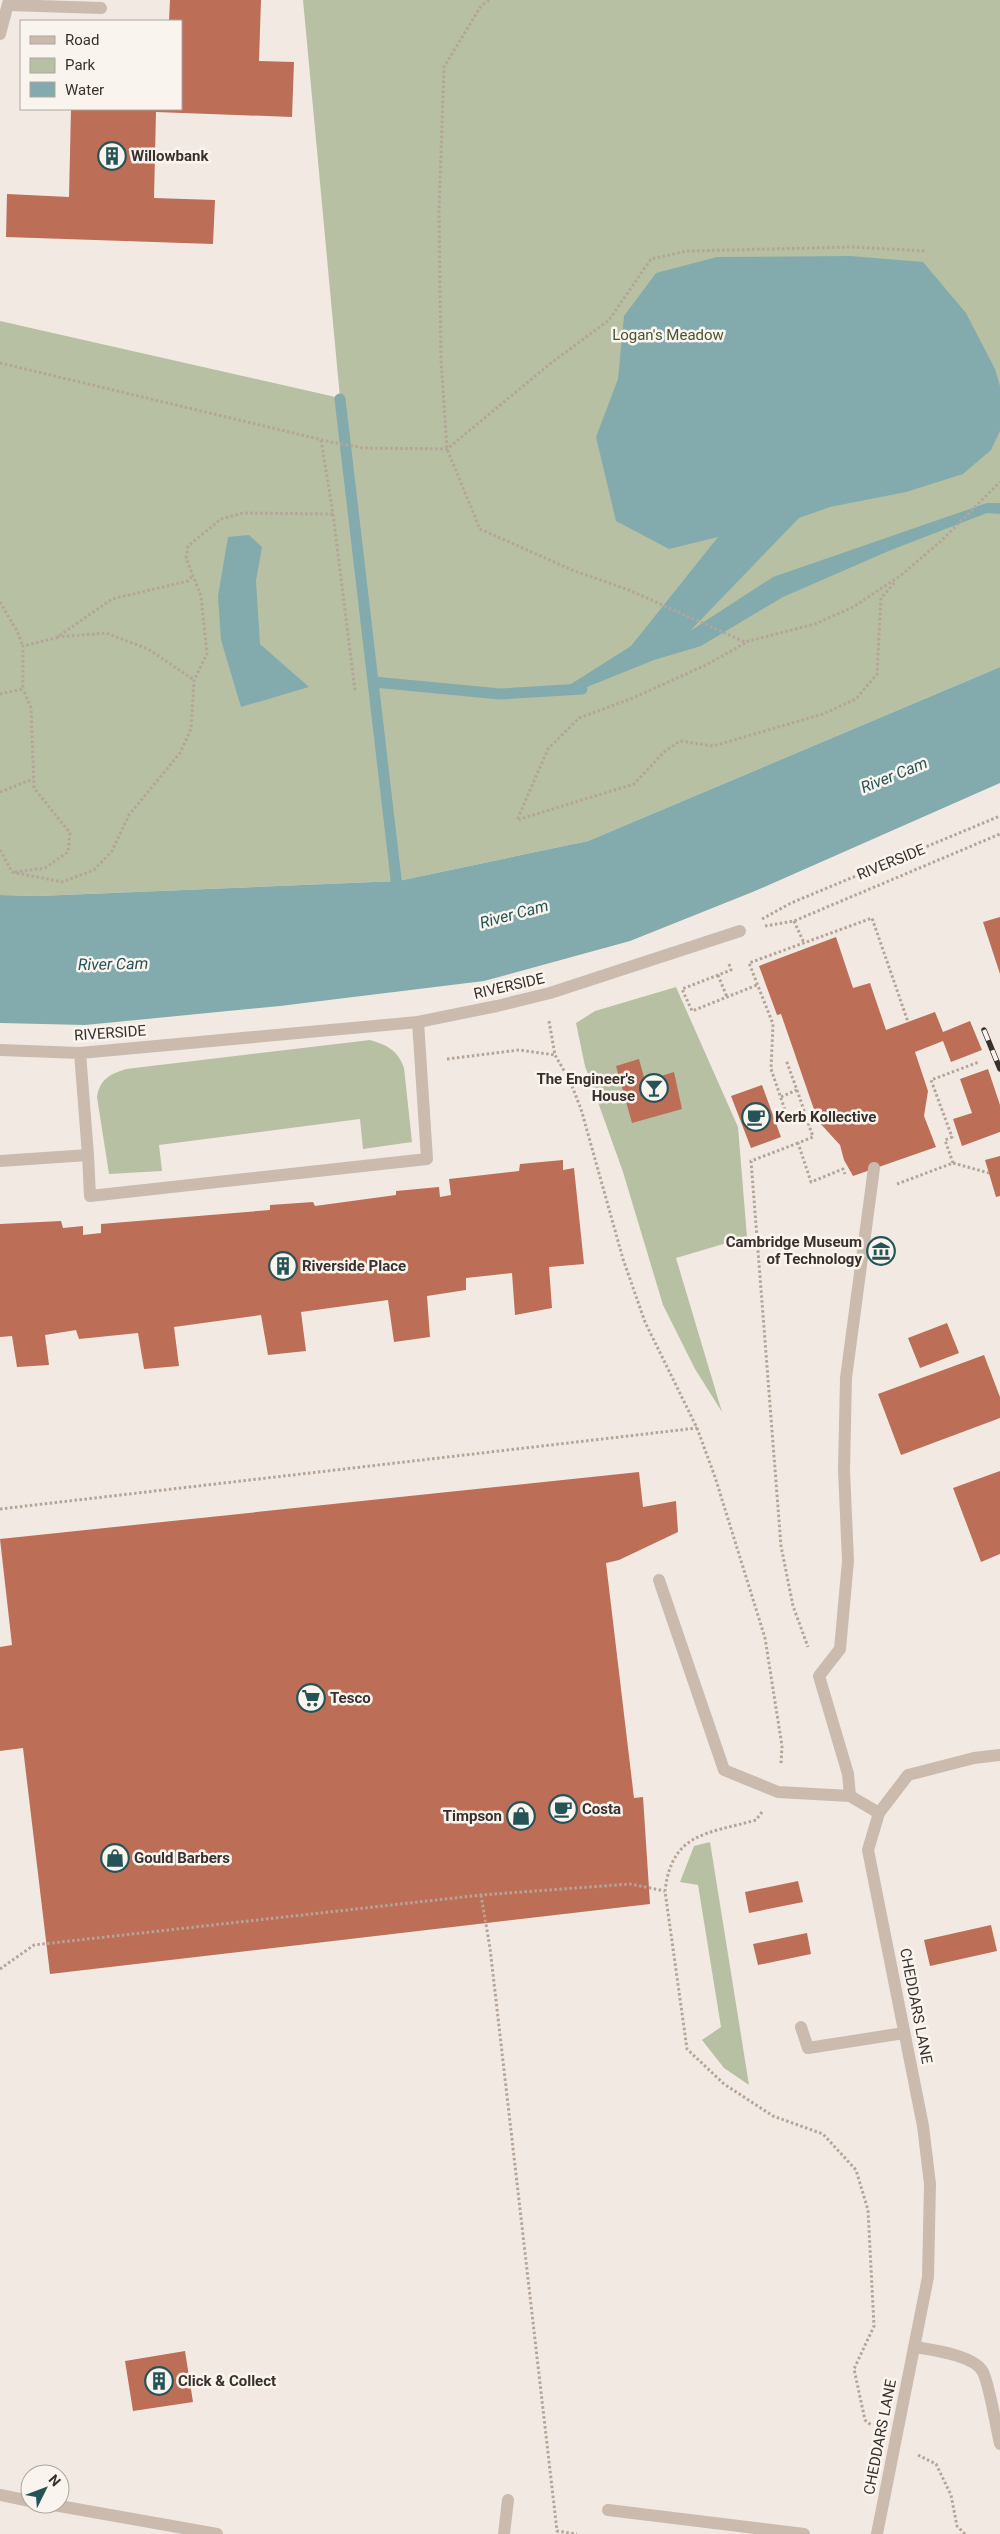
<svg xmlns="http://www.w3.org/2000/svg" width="1000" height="2534" font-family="Roboto,sans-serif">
  <rect width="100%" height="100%" fill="#f2eae2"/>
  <path fill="#b7c0a3" d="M303,0H1000V667L588,841L398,881L38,896L0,895V321L340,398Z
    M676,987L738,1127L747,1237L676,1258L722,1412L695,1369L663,1305L623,1172L585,1066L576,1023L595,1011Z
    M370,1040C387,1045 398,1050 404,1068L412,1142L363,1149L360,1119L159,1145L162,1171L109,1174L97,1097C100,1079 110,1074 126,1069Z
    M710,1842L749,2085L724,2068L702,2040L721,2027L698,1885L680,1882L694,1846Z"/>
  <path fill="#83abad" d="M850,256L923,262L966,313L995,369L1000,386V431L991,450L963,474L906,492L830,507L799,518L690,631L773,577L987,503H1000V514L987,513L891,550L783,597L701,646L654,660L582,689L560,691L631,646L718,537L669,549L616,521L596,437L618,379L624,316L656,273L717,257Z
    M249,535L262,547L256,581L260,644L309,687L241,707L221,640L218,596L228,537Z
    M1000,667V783L755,891L630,941L484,981L280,1006L85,1025L0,1023V895L38,896L398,881L588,841Z"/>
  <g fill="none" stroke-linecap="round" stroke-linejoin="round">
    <path stroke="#83abad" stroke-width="11" d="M340,399L398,896
      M374,682L500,694L582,689"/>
  </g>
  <path fill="#bc6e56" d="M170,0H261L259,61L294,62L292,117L156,112L154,198L215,200L213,244L6,237L7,194L69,197L71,109H181V21H169Z
    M1000,917V974L983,922Z
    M836,937L853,988L870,983L886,1030L935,1012L943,1032L970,1021L982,1050L951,1062L943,1041L915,1052L928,1091L924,1116L936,1147L853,1176L844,1160L840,1145L818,1121L781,1014L777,1015L759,966Z
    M639,1059L645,1081L674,1072L682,1109L632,1123L616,1066Z
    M988,1069L1000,1105V1132L962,1146L953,1119L972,1113L960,1079Z
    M762,1085L781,1137L751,1148L731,1096Z
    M1000,1156V1196L996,1197L985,1160Z
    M563,1160V1170L574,1168L584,1264L549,1267L552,1308L515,1315L512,1273L466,1278V1290L427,1296L430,1337L394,1342L388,1300L301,1312L306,1351L268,1355L261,1315L174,1327L179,1366L144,1369L138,1333L79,1339L76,1330L45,1335L49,1365L17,1367L12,1336L0,1337V1224L61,1221L63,1228L83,1226V1235L101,1233V1224L270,1210V1205L313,1202L315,1206L396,1195V1191L439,1187L440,1197L451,1195L449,1179L519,1171L520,1164Z
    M947,1323L959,1353L920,1368L908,1338Z
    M984,1355L1000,1397V1418L901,1455L878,1394Z
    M1000,1471V1554L981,1562L953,1488Z
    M639,1472L643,1507L676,1501L678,1532L619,1560L606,1563L634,1798L643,1797L650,1904L50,1974L23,1748L0,1751V1647L12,1645L0,1539Z
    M798,1881L803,1902L749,1913L745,1892Z
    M991,1925L997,1951L930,1966L924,1940Z
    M807,1933L811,1954L758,1965L753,1944Z
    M185,2351L193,2402L133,2411L125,2361Z"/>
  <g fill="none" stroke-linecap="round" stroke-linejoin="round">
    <path stroke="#b5a599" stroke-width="3" stroke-dasharray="2.5 2.5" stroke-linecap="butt" d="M489,0L481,6L444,67L439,212L441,360L447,449L480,529L572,570L629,590L745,642L815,624L853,607L900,576L940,542L1000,482
      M0,363L331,442L363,448L447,449L551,363L609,320L651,259L687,251L852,247L926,251
      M321,440L333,514L355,691
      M0,602L17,631L23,646
      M57,637L106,633L148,649L194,680
      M745,643L708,664L633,698L579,718L548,749L517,820L634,784L664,752L680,741L713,746L823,714L856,699L877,674L881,598L896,581
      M0,694L23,689V646L56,638L112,599L188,581L193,575
      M0,792L33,779
      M0,850L12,872L62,882L94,870L112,851L129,815L180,753L191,729L194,680L207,654L201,596L186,558L188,546L221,519L243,513L333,514
      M15,872L45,868L68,852L70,833L34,788L31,708L23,689
      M762,919L791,903L1000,816
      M794,921L804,943
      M765,926L794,921L1000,834
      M729,964L731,970L682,989L692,1011L757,985
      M718,975L727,997
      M549,1021L555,1055L570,1081L581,1109L623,1259L645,1322L697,1428L715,1477L765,1638L782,1746L781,1764
      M447,1059L519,1050L555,1055
      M797,1090L813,1137L798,1143L811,1182L843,1169L845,1174
      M781,1097L797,1090L786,1060
      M788,1119L771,1069L773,1024L749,963L872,918L908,1022
      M798,1143L751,1161L781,1546L793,1606L808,1647
      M953,1163L945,1140L952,1137L931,1080L979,1062
      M897,1184L953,1163L989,1173
      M0,1509L697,1428
      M762,1812L756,1820C707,1834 672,1832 665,1891L687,2049L724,2084L773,2116L823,2134L856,2170L868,2210L874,2326L854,2369L865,2420L871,2425
      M481,1895L490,1948L557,2531L577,2534
      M0,1969L34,1945L481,1895L630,1884L665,1891
      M918,2455L936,2464L951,2495L957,2526L965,2534"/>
    <path stroke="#cabbae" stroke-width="12" d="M8,5L101,8
      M659,1580L724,1770L778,1792L850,1796L879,1813
      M850,1796L848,1774L819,1676L840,1649L848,1561L844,1470L846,1378L874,1168
      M801,2027L808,2048L904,2033
      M0,2495L30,2501
      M48,2504L217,2534
      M608,2510L804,2534
      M504,2534L508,2500"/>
    <path stroke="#cabbae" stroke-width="12" d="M0,34L9,0
      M0,1050L80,1053L418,1022L497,1006L550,993L740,931
      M80,1053L88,1155
      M0,1161L88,1155L90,1196L427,1159L418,1022
      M915,2347C932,2350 974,2355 983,2372C990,2387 996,2427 1000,2444
      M877,2534L928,2277L930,2184L923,2126L868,1850L879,1813L908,1775L974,1758L1000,1755"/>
    <defs>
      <path id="rail" d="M984,1030L1000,1069"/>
    </defs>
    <use href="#rail" stroke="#39302c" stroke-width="5.5"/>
    <use href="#rail" stroke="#faf4ee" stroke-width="4" stroke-dasharray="11" stroke-linecap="butt"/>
  </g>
  <defs>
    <symbol id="building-ring" viewBox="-11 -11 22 22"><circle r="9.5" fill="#faf4ee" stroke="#245457" stroke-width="1.5"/><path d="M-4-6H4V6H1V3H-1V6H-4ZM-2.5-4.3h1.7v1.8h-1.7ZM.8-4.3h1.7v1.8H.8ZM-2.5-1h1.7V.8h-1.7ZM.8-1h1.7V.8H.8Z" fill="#245457"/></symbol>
    <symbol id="bar-ring" viewBox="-11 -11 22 22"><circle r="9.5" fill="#faf4ee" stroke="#245457" stroke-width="1.5"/><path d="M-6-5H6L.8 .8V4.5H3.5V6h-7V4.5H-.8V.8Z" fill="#245457"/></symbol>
    <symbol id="cafe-ring" viewBox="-11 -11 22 22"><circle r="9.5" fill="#faf4ee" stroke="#245457" stroke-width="1.5"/><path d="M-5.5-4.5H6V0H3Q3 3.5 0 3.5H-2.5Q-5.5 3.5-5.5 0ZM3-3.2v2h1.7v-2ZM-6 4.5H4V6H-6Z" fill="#245457"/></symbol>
    <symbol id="museum-ring" viewBox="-11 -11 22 22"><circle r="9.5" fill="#faf4ee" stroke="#245457" stroke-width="1.5"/><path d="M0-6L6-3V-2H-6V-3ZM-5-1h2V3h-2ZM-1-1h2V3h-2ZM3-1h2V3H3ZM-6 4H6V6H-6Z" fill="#245457"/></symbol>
    <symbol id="supermarket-ring" viewBox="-11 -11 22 22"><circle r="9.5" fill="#faf4ee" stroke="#245457" stroke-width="1.5"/><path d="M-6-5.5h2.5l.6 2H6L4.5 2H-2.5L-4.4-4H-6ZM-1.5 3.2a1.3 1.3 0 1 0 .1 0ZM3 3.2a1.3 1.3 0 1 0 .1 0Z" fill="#245457"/></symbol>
    <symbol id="shop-ring" viewBox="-11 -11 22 22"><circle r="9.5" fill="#faf4ee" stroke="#245457" stroke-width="1.5"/><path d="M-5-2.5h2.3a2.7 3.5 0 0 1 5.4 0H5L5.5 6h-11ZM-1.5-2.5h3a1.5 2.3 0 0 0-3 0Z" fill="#245457"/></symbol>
  </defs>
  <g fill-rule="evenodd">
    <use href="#building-ring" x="96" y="140" width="32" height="32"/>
    <use href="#bar-ring" x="638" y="1072" width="32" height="32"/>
    <use href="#cafe-ring" x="740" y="1101" width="32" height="32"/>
    <use href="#museum-ring" x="865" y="1235" width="32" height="32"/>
    <use href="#building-ring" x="267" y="1250" width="32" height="32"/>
    <use href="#supermarket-ring" x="295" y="1682" width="32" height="32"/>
    <use href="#cafe-ring" x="547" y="1793" width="32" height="32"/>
    <use href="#shop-ring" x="505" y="1800" width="32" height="32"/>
    <use href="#shop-ring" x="99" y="1842" width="32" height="32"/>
    <use href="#building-ring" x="143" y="2365" width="32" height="32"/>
  </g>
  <g text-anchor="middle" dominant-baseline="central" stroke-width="5" stroke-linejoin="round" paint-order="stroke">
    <g font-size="15" font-weight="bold" fill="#39302c" stroke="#faf4ee" text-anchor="start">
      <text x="131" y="156">Willowbank</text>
      <text x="635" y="1079" text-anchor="end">The Engineer's<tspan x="635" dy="17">House</tspan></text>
      <text x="775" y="1117">Kerb Kollective</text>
      <text x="862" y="1242" text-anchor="end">Cambridge Museum<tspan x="862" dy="17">of Technology</tspan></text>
      <text x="302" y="1266">Riverside Place</text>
      <text x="330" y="1698">Tesco</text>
      <text x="582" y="1809">Costa</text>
      <text x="502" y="1816" text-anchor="end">Timpson</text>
      <text x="134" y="1858">Gould Barbers</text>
      <text x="178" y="2381">Click &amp; Collect</text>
    </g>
    <g font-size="15" fill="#485532" stroke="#faf4ee">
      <text x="668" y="335">Logan's Meadow</text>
    </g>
    <g font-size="15" fill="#39302c" stroke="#faf4ee">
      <text transform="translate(891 862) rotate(-22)">RIVERSIDE</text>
      <text transform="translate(509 986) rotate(-13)">RIVERSIDE</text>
      <text transform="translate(110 1033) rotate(-4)">RIVERSIDE</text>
      <text transform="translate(916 2006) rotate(79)">CHEDDARS LANE</text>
      <text transform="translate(880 2437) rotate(-79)">CHEDDARS LANE</text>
    </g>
    <g font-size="16" font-style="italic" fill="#245457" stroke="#faf4ee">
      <text transform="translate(894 775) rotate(-22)">River Cam</text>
      <text transform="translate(514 914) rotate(-15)">River Cam</text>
      <text transform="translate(113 964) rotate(-1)">River Cam</text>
    </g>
  </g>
  <rect x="20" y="20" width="162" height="90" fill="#faf4ee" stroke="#ada6a0"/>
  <rect x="30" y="36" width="25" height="8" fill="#cabbae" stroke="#ada6a0"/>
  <text x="65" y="45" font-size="15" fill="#39302c">Road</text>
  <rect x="30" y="58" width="25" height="15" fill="#b7c0a3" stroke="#ada6a0"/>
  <text x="65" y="70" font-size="15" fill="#39302c">Park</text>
  <rect x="30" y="82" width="25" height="15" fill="#83abad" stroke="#ada6a0"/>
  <text x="65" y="95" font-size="15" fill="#39302c">Water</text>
  <g transform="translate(45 2489) rotate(48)"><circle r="24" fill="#faf4ee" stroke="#ada6a0"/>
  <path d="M0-4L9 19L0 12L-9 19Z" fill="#245457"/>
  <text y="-8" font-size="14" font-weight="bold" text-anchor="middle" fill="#39302c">N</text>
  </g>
</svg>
